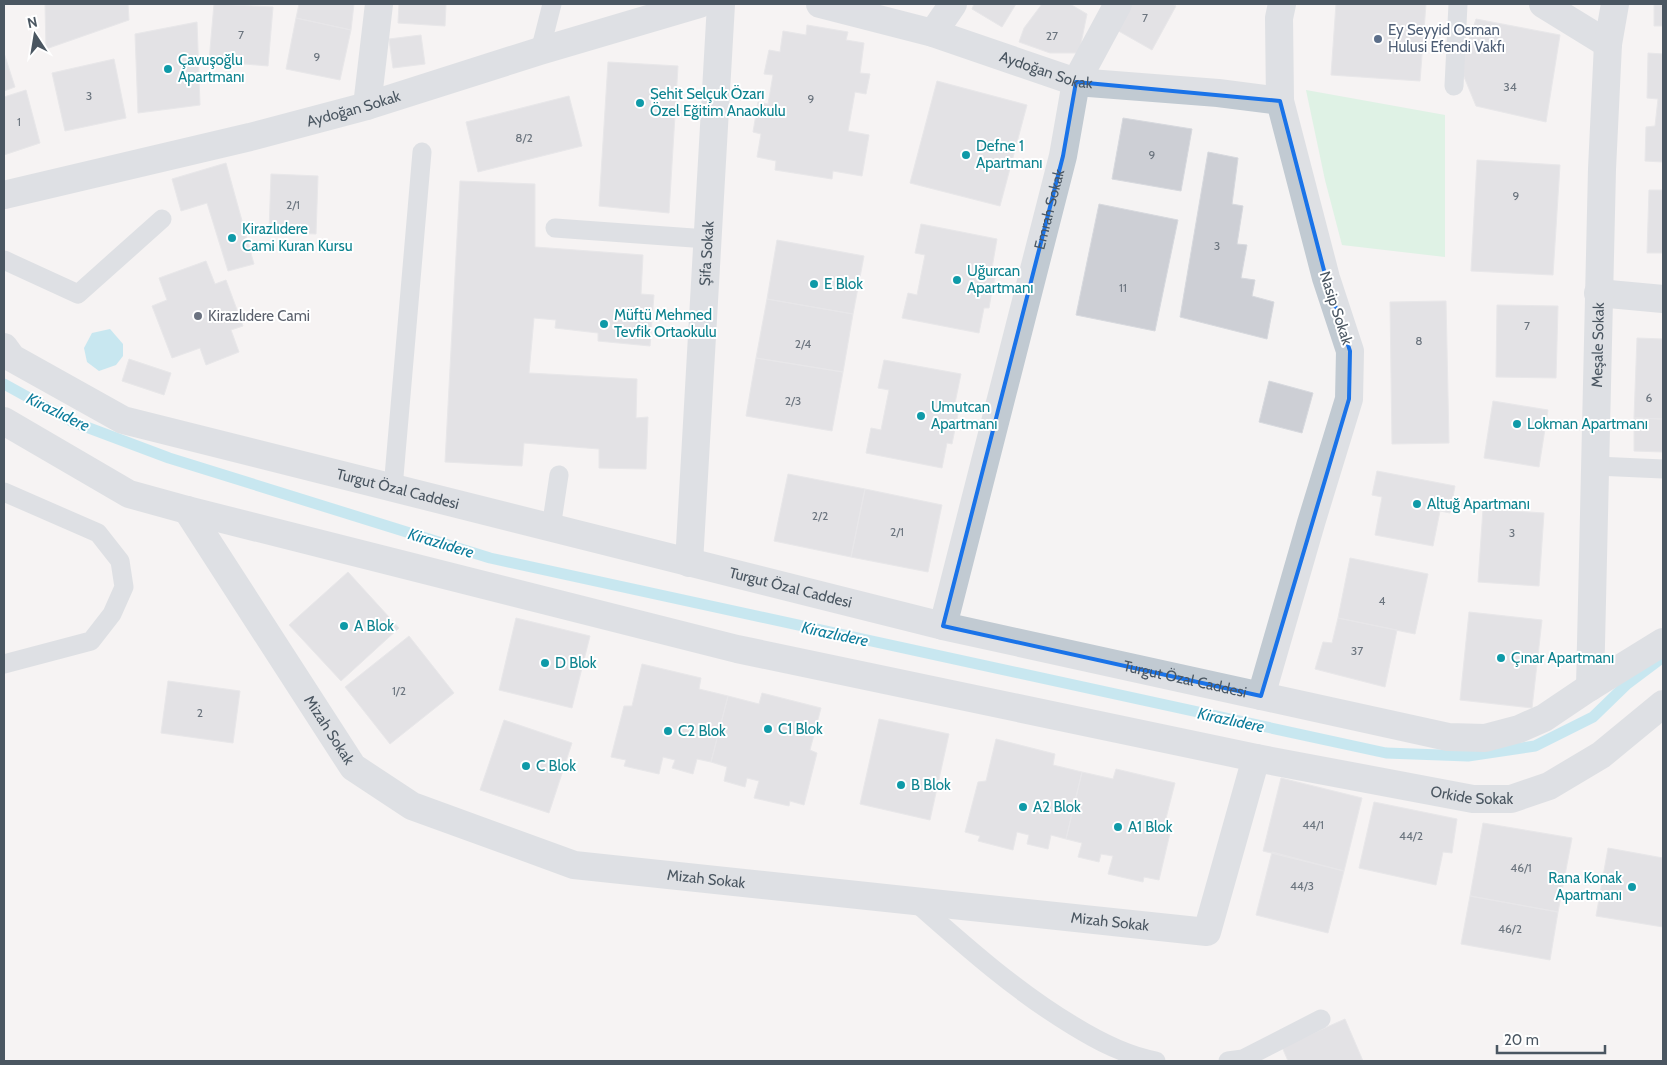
<svg xmlns="http://www.w3.org/2000/svg" width="1667" height="1065" font-family="Cabin,sans-serif">
  <rect width="100%" height="100%" fill="#f5f3f3"/>
  <path fill="#c3f1d5" d="M1306,90L1445,115V257L1342,245L1325,180Z"/>
  <path fill="#90daee" d="M110,329L123,344V356L116,365L99,371L87,362L84,348L92,333Z"/>
  <g fill="none" stroke-linecap="round" stroke-linejoin="round">
    <path stroke="#90daee" stroke-width="11" d="M4,384L73,422L169,458L490,558L1386,753L1468,756L1535,746L1593,717L1627,684L1663,657"/>
  </g>
  <path fill="#cdcfd5" stroke="#d7d9de" d="M45,4H128L129,20L46,49Z
    M214,4L273,7L268,66L209,61Z
    M299,4H354L351,30L296,18Z
    M399,4H446L445,26L398,23Z
    M974,4H1016L1002,27L972,9Z
    M1042,4H1070L1087,14L1079,53H1050L1019,42L1024,28Z
    M1128,4H1172L1176,6L1152,50L1115,29Z
    M1336,4H1426L1420,81L1331,75Z
    M1654,4H1663V26H1654Z
    M296,18L351,30L340,80L286,69Z
    M1476,19L1560,35L1546,122L1476,106L1460,67Z
    M197,22L200,105L138,113L135,34Z
    M807,25L848,32L846,40L864,43L860,73L870,74L866,94L855,92L848,131L869,135L862,176L833,171L832,179L775,170L776,161L757,157L761,134L753,132L758,102L768,104L773,75L764,74L769,50L780,52L783,31L806,35Z
    M421,35L425,64L393,68L389,39Z
    M4,53L15,87L4,91Z
    M1648,53L1663,54V162L1645,161L1646,127L1655,126L1658,99L1647,98Z
    M114,59L126,118L65,131L52,73Z
    M608,62L678,66L669,213L599,206Z
    M937,81L1027,105L1000,206L910,183Z
    M26,90L40,143L4,155V97Z
    M569,96L582,146L478,172L466,122Z
    M1123,118L1192,129L1181,191L1112,179Z
    M1208,152L1238,158L1232,204L1243,206L1237,244L1247,245L1241,278L1255,280L1252,296L1274,302L1267,339L1180,317Z
    M1477,160L1560,165L1553,275L1471,271Z
    M226,163L254,264L228,271L207,203L181,211L172,179Z
    M271,174L318,176L316,234L269,232Z
    M460,181L535,184V247L643,255L641,294L654,295L650,346L598,341V333L555,328L556,320L534,318L529,373L637,379L636,418L648,417L646,469L599,468V449L524,443L522,466L445,462Z
    M1649,190H1663V253H1647Z
    M1099,204L1178,220L1155,331L1076,315Z
    M921,224L997,239L992,268L997,269L992,291L989,308H984L979,333L902,318L908,293L917,295L925,255L915,253Z
    M777,240L864,256L853,314L767,299Z
    M206,261L215,284L226,280L243,326L231,330L239,352L206,365L200,348L172,358L152,306L167,300L159,278Z
    M767,299L853,314L843,372L756,358Z
    M1446,301L1449,443L1392,444L1390,302Z
    M1497,305L1558,306L1556,378L1496,377Z
    M1637,338L1663,339V419L1634,418Z
    M756,358L843,372L832,431L746,416Z
    M129,359L171,373L164,395L122,381Z
    M884,360L961,374L955,403L960,404L952,444L947,443L942,468L866,453L871,428L881,430L889,390L878,388Z
    M1269,381L1313,393L1302,433L1259,422Z
    M1493,401L1548,410L1539,467L1484,458Z
    M1634,418L1663,419V452L1634,451Z
    M1377,471L1455,486L1450,513L1440,511L1433,546L1375,535L1382,497L1372,495Z
    M788,474L865,489L851,557L774,541Z
    M865,489L942,505L928,572L851,557Z
    M1483,509L1544,513L1539,586L1478,582Z
    M1350,558L1428,574L1415,634L1338,618Z
    M348,572L399,628L341,681L289,625Z
    M1469,612L1542,620L1532,708L1460,700Z
    M516,618L590,636L572,708L499,690Z
    M1338,618L1397,630L1385,687L1315,669L1323,642L1332,643Z
    M409,636L454,693L390,744L345,687Z
    M642,664L701,678L699,689L728,696L711,762L697,759L693,774L672,768L675,760L663,757L659,774L624,766L626,760L611,757L624,706H632Z
    M168,681L240,691L233,743L161,733Z
    M762,693L821,708L810,750L817,753L804,805L790,801L789,806L754,798L759,781L747,778L745,787L724,781L727,767L711,762L728,696L759,704Z
    M879,719L949,734L930,820L860,804Z
    M504,720L572,743L549,813L480,790Z
    M996,739L1055,754L1053,765L1082,772L1066,839L1051,835L1048,849L1027,844L1029,835L1017,832L1013,850L978,841L980,836L965,832L978,782L986,781Z
    M1116,769L1175,783L1164,826L1171,829L1159,880L1144,877L1143,882L1108,874L1113,856L1101,854L1099,862L1078,857L1082,843L1066,839L1082,772L1113,779Z
    M1281,778L1362,798L1344,871L1263,851Z
    M1374,802L1457,819L1452,853L1443,852L1436,885L1359,868Z
    M1483,823L1572,838L1558,912L1470,896Z
    M1608,848L1663,858V927L1596,916Z
    M1272,852L1344,871L1328,933L1256,915Z
    M1470,896L1558,912L1550,960L1461,944Z
    M1345,1019L1363,1061H1288L1282,1047Z"/>
  <g fill="none" stroke-linecap="round" stroke-linejoin="round">
    <path stroke="#c1cad2" stroke-width="19" d="M540,51L552,4
      M1454,86L1458,4
      M555,228L707,239
      M4,260L78,294L162,219
      M1596,466L1663,469
      M393,488L422,152
      M4,492L98,533L120,561L124,587L112,614L91,641L4,664
      M551,528L559,475
      M913,900C964,945 1014,990 1072,1025C1098,1041 1126,1056 1156,1061
      M1228,1061L1243,1059L1321,1019"/>
    <g stroke="#c1cad2" stroke-width="28">
      <path id="s1" d="M820,4L933,33L1076,82L1218,93L1280,101"/>
      <path d="M1543,4L1608,44"/>
      <path d="M933,33L953,4"/>
      <path d="M367,106L379,4"/>
      <path id="s2" d="M4,195L250,137L367,106L540,51L699,4"/>
      <path d="M1598,293L1663,299"/>
      <path id="s3" d="M187,510L353,767L412,806L574,865L1207,932L1256,758"/>
      <path id="s4" d="M689,563L721,4"/>
      <path id="s5" d="M943,626L1063,156L1076,82L1118,4"/>
      <path id="s6" d="M1590,687L1602,169L1608,44L1615,4"/>
      <path d="M1261,696L1311,523L1349,399L1350,351L1326,278L1280,101L1279,18L1282,4"/>
    </g>
    <g stroke="#c1cad2" stroke-width="28">
      <path id="s7" d="M4,347L12,358L123,420L943,626L1448,737L1485,738L1519,729L1544,718L1590,687L1663,642"/>
      <path id="s8" d="M4,421L129,494L187,510L737,649L1256,758L1473,799H1511L1549,786L1601,755L1663,704"/>
    </g>
  </g>
  <path d="M0 0H1667V1065H0ZM1076,82L1280,101L1326,278L1350,351L1349,399L1261,696L943,626L1063,156Z" fill="#f5f3f3" fill-opacity=".55" fill-rule="evenodd"/>
  <path fill="none" stroke="#1a73e8" stroke-width="4" stroke-linejoin="round" d="M1076,82L1280,101L1326,278L1350,351L1349,399L1261,696L943,626L1063,156Z"/>
  <circle fill="#5c6f8a" stroke="#fff" stroke-width="2" cx="1378" cy="39" r="5"/>
  <g fill="#0f9aa8" stroke="#fff" stroke-width="2">
    <circle cx="168" cy="69" r="5"/>
    <circle cx="640" cy="103" r="5"/>
    <circle cx="966" cy="155" r="5"/>
    <circle cx="232" cy="238" r="5"/>
    <circle cx="957" cy="280" r="5"/>
    <circle cx="814" cy="284" r="5"/>
    <circle cx="604" cy="324" r="5"/>
    <circle cx="921" cy="416" r="5"/>
    <circle cx="1517" cy="424" r="5"/>
    <circle cx="1417" cy="504" r="5"/>
    <circle cx="344" cy="626" r="5"/>
    <circle cx="1501" cy="658" r="5"/>
    <circle cx="545" cy="663" r="5"/>
    <circle cx="768" cy="729" r="5"/>
    <circle cx="668" cy="731" r="5"/>
    <circle cx="526" cy="766" r="5"/>
    <circle cx="901" cy="785" r="5"/>
    <circle cx="1023" cy="807" r="5"/>
    <circle cx="1118" cy="827" r="5"/>
    <circle cx="1632" cy="887" r="5"/>
  </g>
  <circle fill="#6b7280" stroke="#fff" stroke-width="2" cx="198" cy="316" r="5"/>
  <g text-anchor="middle" dominant-baseline="central" stroke-width="4" stroke-linejoin="round" paint-order="stroke">
    <g font-size="12" fill="#6b747e">
      <text x="1145" y="17">7</text>
      <text x="241" y="34">7</text>
      <text x="1052" y="35">27</text>
      <text x="317" y="56">9</text>
      <text x="1510" y="86">34</text>
      <text x="89" y="95">3</text>
      <text x="811" y="98">9</text>
      <text x="19" y="121">1</text>
      <text x="524" y="137">8/2</text>
      <text x="1152" y="154">9</text>
      <text x="1516" y="195">9</text>
      <text x="293" y="204">2/1</text>
      <text x="1217" y="245">3</text>
      <text x="1123" y="287">11</text>
      <text x="1527" y="325">7</text>
      <text x="1419" y="340">8</text>
      <text x="803" y="343">2/4</text>
      <text x="1649" y="397">6</text>
      <text x="793" y="400">2/3</text>
      <text x="820" y="515">2/2</text>
      <text x="897" y="531">2/1</text>
      <text x="1512" y="532">3</text>
      <text x="1382" y="600">4</text>
      <text x="1357" y="650">37</text>
      <text x="399" y="690">1/2</text>
      <text x="200" y="712">2</text>
      <text x="1313" y="824">44/1</text>
      <text x="1411" y="835">44/2</text>
      <text x="1521" y="867">46/1</text>
      <text x="1302" y="885">44/3</text>
      <text x="1510" y="928">46/2</text>
    </g>
    <g font-size="15" fill="#4e5e75" stroke="#fff" text-anchor="start">
      <text x="1388" y="30">Ey Seyyid Osman<tspan x="1388" dy="17">Hulusi Efendi Vakfı</tspan></text>
    </g>
    <g font-size="15" fill="#0d838f" stroke="#fff" text-anchor="start">
      <text x="178" y="60">Çavuşoğlu<tspan x="178" dy="17">Apartmanı</tspan></text>
      <text x="650" y="94">Şehit Selçuk Özarı<tspan x="650" dy="17">Özel Eğitim Anaokulu</tspan></text>
      <text x="976" y="146">Defne 1<tspan x="976" dy="17">Apartmanı</tspan></text>
      <text x="242" y="229">Kirazlıdere<tspan x="242" dy="17">Cami Kuran Kursu</tspan></text>
      <text x="967" y="271">Uğurcan<tspan x="967" dy="17">Apartmanı</tspan></text>
      <text x="824" y="284">E Blok</text>
      <text x="614" y="315">Müftü Mehmed<tspan x="614" dy="17">Tevfik Ortaokulu</tspan></text>
      <text x="931" y="407">Umutcan<tspan x="931" dy="17">Apartmanı</tspan></text>
      <text x="1527" y="424">Lokman Apartmanı</text>
      <text x="1427" y="504">Altuğ Apartmanı</text>
      <text x="354" y="626">A Blok</text>
      <text x="1511" y="658">Çınar Apartmanı</text>
      <text x="555" y="663">D Blok</text>
      <text x="778" y="729">C1 Blok</text>
      <text x="678" y="731">C2 Blok</text>
      <text x="536" y="766">C Blok</text>
      <text x="911" y="785">B Blok</text>
      <text x="1033" y="807">A2 Blok</text>
      <text x="1128" y="827">A1 Blok</text>
      <text x="1622" y="878" text-anchor="end">Rana Konak<tspan x="1622" dy="17">Apartmanı</tspan></text>
    </g>
    <g font-size="15" fill="#4a5661" stroke="#fff">
      <text stroke="none"><textPath href="#s1" startOffset="236">Aydoğan Sokak</textPath></text>
      <text stroke="none"><textPath href="#s2" startOffset="360">Aydoğan Sokak</textPath></text>
      <text stroke="none"><textPath href="#s5" startOffset="430">Emrah Sokak</textPath></text>
      <text stroke="none"><textPath href="#s4" startOffset="310">Şifa Sokak</textPath></text>
      <text transform="translate(1336 308) rotate(72)">Nasip Sokak</text>
      <text stroke="none"><textPath href="#s6" startOffset="342">Meşale Sokak</textPath></text>
      <text stroke="none"><textPath href="#s7" startOffset="424">Turgut Özal Caddesi</textPath></text>
      <text stroke="none"><textPath href="#s7" startOffset="829">Turgut Özal Caddesi</textPath></text>
      <text stroke="none"><textPath href="#s7" startOffset="1234">Turgut Özal Caddesi</textPath></text>
      <text stroke="none"><textPath href="#s3" startOffset="262">Mizah Sokak</textPath></text>
      <text stroke="none"><textPath href="#s8" startOffset="1522">Orkide Sokak</textPath></text>
      <text stroke="none"><textPath href="#s3" startOffset="682">Mizah Sokak</textPath></text>
      <text stroke="none"><textPath href="#s3" startOffset="1088">Mizah Sokak</textPath></text>
    </g>
    <g font-size="15" fill="#5b616d" stroke="#fff" text-anchor="start">
      <text x="208" y="316">Kirazlıdere Cami</text>
    </g>
    <g font-size="16" font-style="italic" fill="#0c7c9b" stroke="#fff">
      <text transform="translate(58 412) rotate(26)">Kirazlıdere</text>
      <text transform="translate(441 543) rotate(17)">Kirazlıdere</text>
      <text transform="translate(835 634) rotate(12)">Kirazlıdere</text>
      <text transform="translate(1231 720) rotate(12)">Kirazlıdere</text>
    </g>
  </g>
  <rect width="1667" height="1065" fill="none" stroke="#4a5661" stroke-width="10"/>
  <g transform="translate(35 35) rotate(348)" stroke="#ffffff" stroke-width="4" paint-order="stroke">
  <path d="M0-4L9 19L0 12L-9 19Z" fill="#4a5661"/>
  <text y="-8" font-size="14" font-weight="bold" text-anchor="middle" fill="#4a5661">N</text>
  </g>
  <path d="M1497 1045v8h108v-8" fill="none" stroke="#4a5661" stroke-width="2.5"/>
  <text x="1504" y="1045" font-size="15" fill="#4a5661" stroke="#ffffff" stroke-width="4" paint-order="stroke">20 m</text>
</svg>
